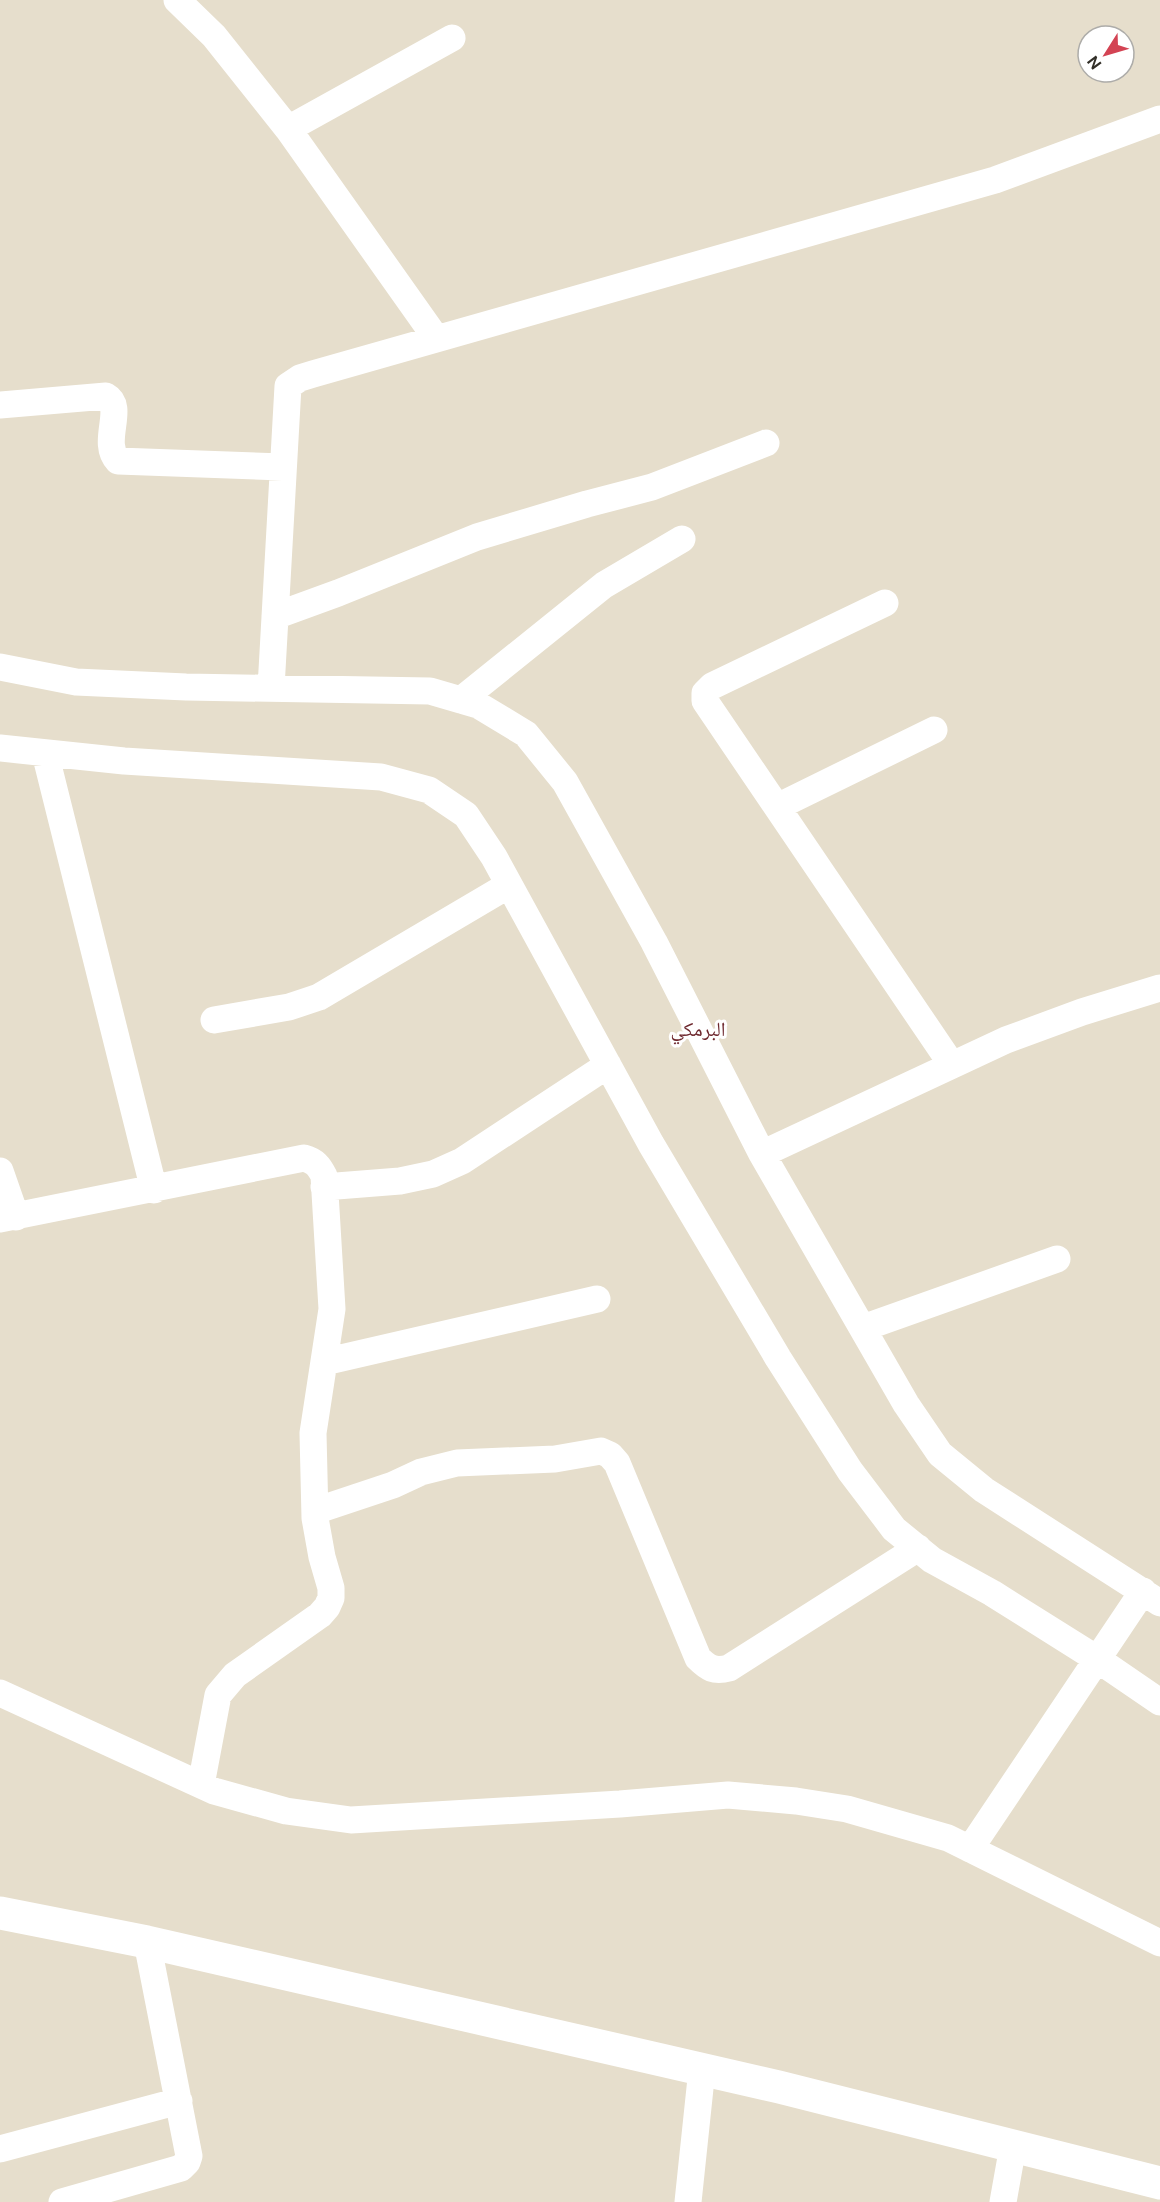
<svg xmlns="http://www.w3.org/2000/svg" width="1160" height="2202" font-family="'DM Sans','Noto Naskh Arabic',sans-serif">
  <rect width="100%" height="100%" fill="#e6decc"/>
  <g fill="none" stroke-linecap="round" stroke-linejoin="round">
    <path stroke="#fff" stroke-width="27" d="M177,0L214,36L288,129L436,338
      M288,129L452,38
      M0,405L106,396C126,407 100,442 118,461L283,467
      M885,603L712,686L705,693V701L952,1065
      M275,616L338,593L477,537L587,504L652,487L766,443
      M0,667L76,682L186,687L430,691L478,705L526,734L565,782L654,942L762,1154L906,1404L940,1454L984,1490L1160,1603
      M271,688L288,386L300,378L313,374L995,180L1160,119
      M461,700L604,585L682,539
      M0,748L124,761L381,777L429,790L466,815L494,857L651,1144L778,1358L850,1471L894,1529L932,1560L992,1593L1097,1659L1160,1702
      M45,753L154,1190
      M777,807L934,730
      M214,1020L289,1007L319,997L509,885
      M762,1154L1006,1040L1082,1012L1160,988
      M0,1171L16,1217
      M324,1187L400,1181L433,1174L462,1161L608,1065
      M0,1219L304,1158C315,1161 319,1166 324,1176L332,1309L313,1433L315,1518L322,1557L331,1588V1598L327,1607L320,1615L235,1675L218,1695L201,1785
      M863,1328L1057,1259
      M324,1362L597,1299
      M315,1511L393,1485L421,1472L457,1463L555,1459L601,1451L610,1455L617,1463L698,1658C708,1668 714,1672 729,1668L918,1548
      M0,1693L214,1791L286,1811L351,1820L620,1804L728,1795L796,1801L847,1809L948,1838L1160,1943
      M970,1849L1143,1591
      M0,2149L179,2101
      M62,2202L181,2168L187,2162L189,2156L147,1942
      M688,2202L702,2069
      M1003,2202L1013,2146"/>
    <path stroke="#fff" stroke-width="33" d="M0,1913L147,1942L779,2087L1160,2183"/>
  </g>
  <g text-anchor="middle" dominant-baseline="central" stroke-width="6" stroke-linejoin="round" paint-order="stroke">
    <g font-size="20" fill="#6d272d" stroke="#fff">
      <text x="698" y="1029">البرمكي</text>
    </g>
  </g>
  <g transform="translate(1106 54) rotate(233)"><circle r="28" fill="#ffffff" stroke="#adaca9" stroke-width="1.5"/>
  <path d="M0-4.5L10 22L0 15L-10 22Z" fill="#d34353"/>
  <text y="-9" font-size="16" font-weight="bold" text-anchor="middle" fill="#322f28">N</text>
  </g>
</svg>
